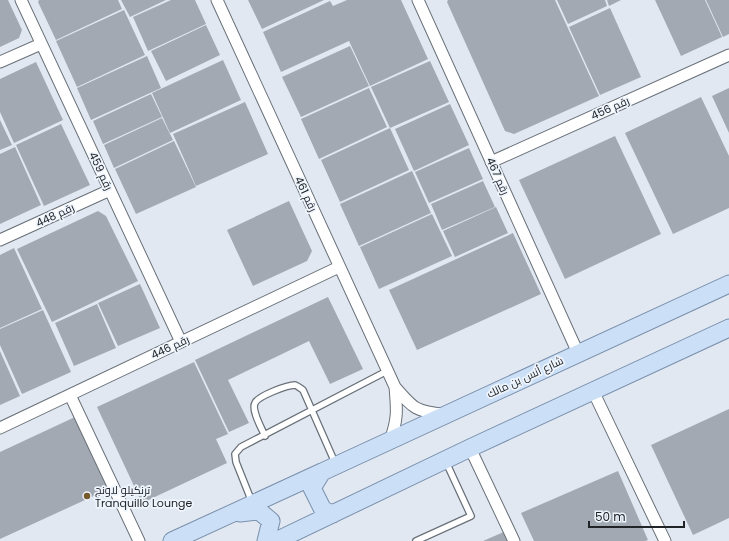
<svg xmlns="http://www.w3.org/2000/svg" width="729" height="541" font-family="Poppins,Cairo,sans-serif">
  <rect width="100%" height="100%" fill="#e1e8f2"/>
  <path fill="#a2a9b2" d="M0,0H8L22,30L19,38L0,47Z
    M39,0H118L122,9L56,40L38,2Z
    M121,0H166L130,17Z
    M171,0H195L206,24L148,51L133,17Z
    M248,0H324L262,29Z
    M347,0H401L428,59L370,86L349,41L281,72L263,32L330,1L333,6Z
    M448,0H555L599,96L514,134L505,131L447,2Z
    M557,0H605L607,6L568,24Z
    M607,0H621L609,6Z
    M655,0H705L722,37L681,56Z
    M706,0H729V34L723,37Z
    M610,8L641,77L600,95L569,27Z
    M124,10L145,55L77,87L56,41Z
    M206,25L220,55L166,81L151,51Z
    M350,46L369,86L301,117L282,77Z
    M147,56L161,88L91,120L77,88Z
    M223,60L241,100L170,133L152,93Z
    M430,61L449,102L390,128L371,87Z
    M36,62L63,120L14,143L0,112V79Z
    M369,88L387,127L319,159L301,119Z
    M729,88V133L712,96Z
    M151,94L162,117L103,144L93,121Z
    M701,97L729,156V208L673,234L625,133Z
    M245,102L268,154L196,186L173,134Z
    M450,104L469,145L414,171L395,129Z
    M162,118L173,140L114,168L104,145Z
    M0,120L12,145L0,150Z
    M61,124L90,185L44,206L16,145Z
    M390,128L409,170L340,202L321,160Z
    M615,136L661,234L565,279L519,180Z
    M174,141L196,187L136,214L115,169Z
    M15,147L41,205L0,224V154Z
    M469,148L483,179L429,203L415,172Z
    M412,171L431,213L359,246L340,204Z
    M483,181L495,207L442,230L431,204Z
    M289,201L312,251L307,261L253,286L227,230Z
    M496,207L508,233L455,257L443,231Z
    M98,211L106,216L138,281L52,322L17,249Z
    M432,214L452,256L379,289L360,247Z
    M513,233L541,294L417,350L389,290Z
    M14,248L42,309L0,328V255Z
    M140,284L160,328L118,346L98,303Z
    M328,297L363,369L330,384L309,341L228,380L249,423L229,432L195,360Z
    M97,304L116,348L74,366L55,323Z
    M43,310L71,372L22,394L0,345V329Z
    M0,351L20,396L0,405Z
    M194,362L228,434L216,439L227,463L142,503L97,407Z
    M729,409V518L693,535L651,445Z
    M75,417L109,489L0,539V452Z
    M618,471L648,540L645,541H534L521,513Z
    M506,531L511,541H483Z"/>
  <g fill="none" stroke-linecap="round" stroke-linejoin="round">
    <defs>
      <path id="service" d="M265,436C262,429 251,410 255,403C258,396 287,385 295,385C298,386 300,388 303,390L336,465
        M252,502L236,462L235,454L241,447L387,371
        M416,541L471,516L446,462"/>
      <path id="minor" d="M21,0L181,342
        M217,0L395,387C413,408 416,412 444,414
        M418,0L578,353
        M0,62L41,44
        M491,162L729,55
        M0,240L110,190
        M593,391L665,541
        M70,395L139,541
        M0,428L339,267
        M390,441C398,418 397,411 395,387
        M470,448L514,541"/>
      <path id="primary" d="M240,513L259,511L271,521L266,541
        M333,514L323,510L312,488L322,472L729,284
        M172,541L322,472
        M276,541L470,448L729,328"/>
    </defs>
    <use href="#service" stroke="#697078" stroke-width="8"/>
    <use href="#minor" stroke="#697078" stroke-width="13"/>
    <use href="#primary" stroke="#798fab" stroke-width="19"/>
    <use href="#service" stroke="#fff" stroke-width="5.5"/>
    <use href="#minor" stroke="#fff" stroke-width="11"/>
    <use href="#primary" stroke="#cbdff7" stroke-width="17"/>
  </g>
  <circle fill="#77592d" stroke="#eff5fd" stroke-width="1.5" cx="87" cy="496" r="4"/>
  <g text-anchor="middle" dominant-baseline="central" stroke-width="3.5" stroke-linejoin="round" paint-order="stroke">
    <g font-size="11" fill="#212427" stroke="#eff5fd">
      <text transform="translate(610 108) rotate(-24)">رقم 456</text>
      <text transform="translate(101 171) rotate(65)">رقم 459</text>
      <text transform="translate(498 176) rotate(66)">رقم 467</text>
      <text transform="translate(306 194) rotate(65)">رقم 461</text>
      <text transform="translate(55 215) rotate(-25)">رقم 448</text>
      <text transform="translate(170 347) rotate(-25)">رقم 446</text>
      <text transform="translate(525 377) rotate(-25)">شارع أنس بن مالك</text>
    </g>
    <g font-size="11" fill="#212427" stroke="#eff5fd" text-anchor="start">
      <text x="95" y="490">ترنكيلو لاونج<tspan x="95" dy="13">Tranquillo Lounge</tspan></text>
    </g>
  </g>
  <path d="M589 521v6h95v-6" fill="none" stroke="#212427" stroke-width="2"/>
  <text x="595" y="521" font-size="12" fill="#212427" stroke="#eff5fd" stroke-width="3" paint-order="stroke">50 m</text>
</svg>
